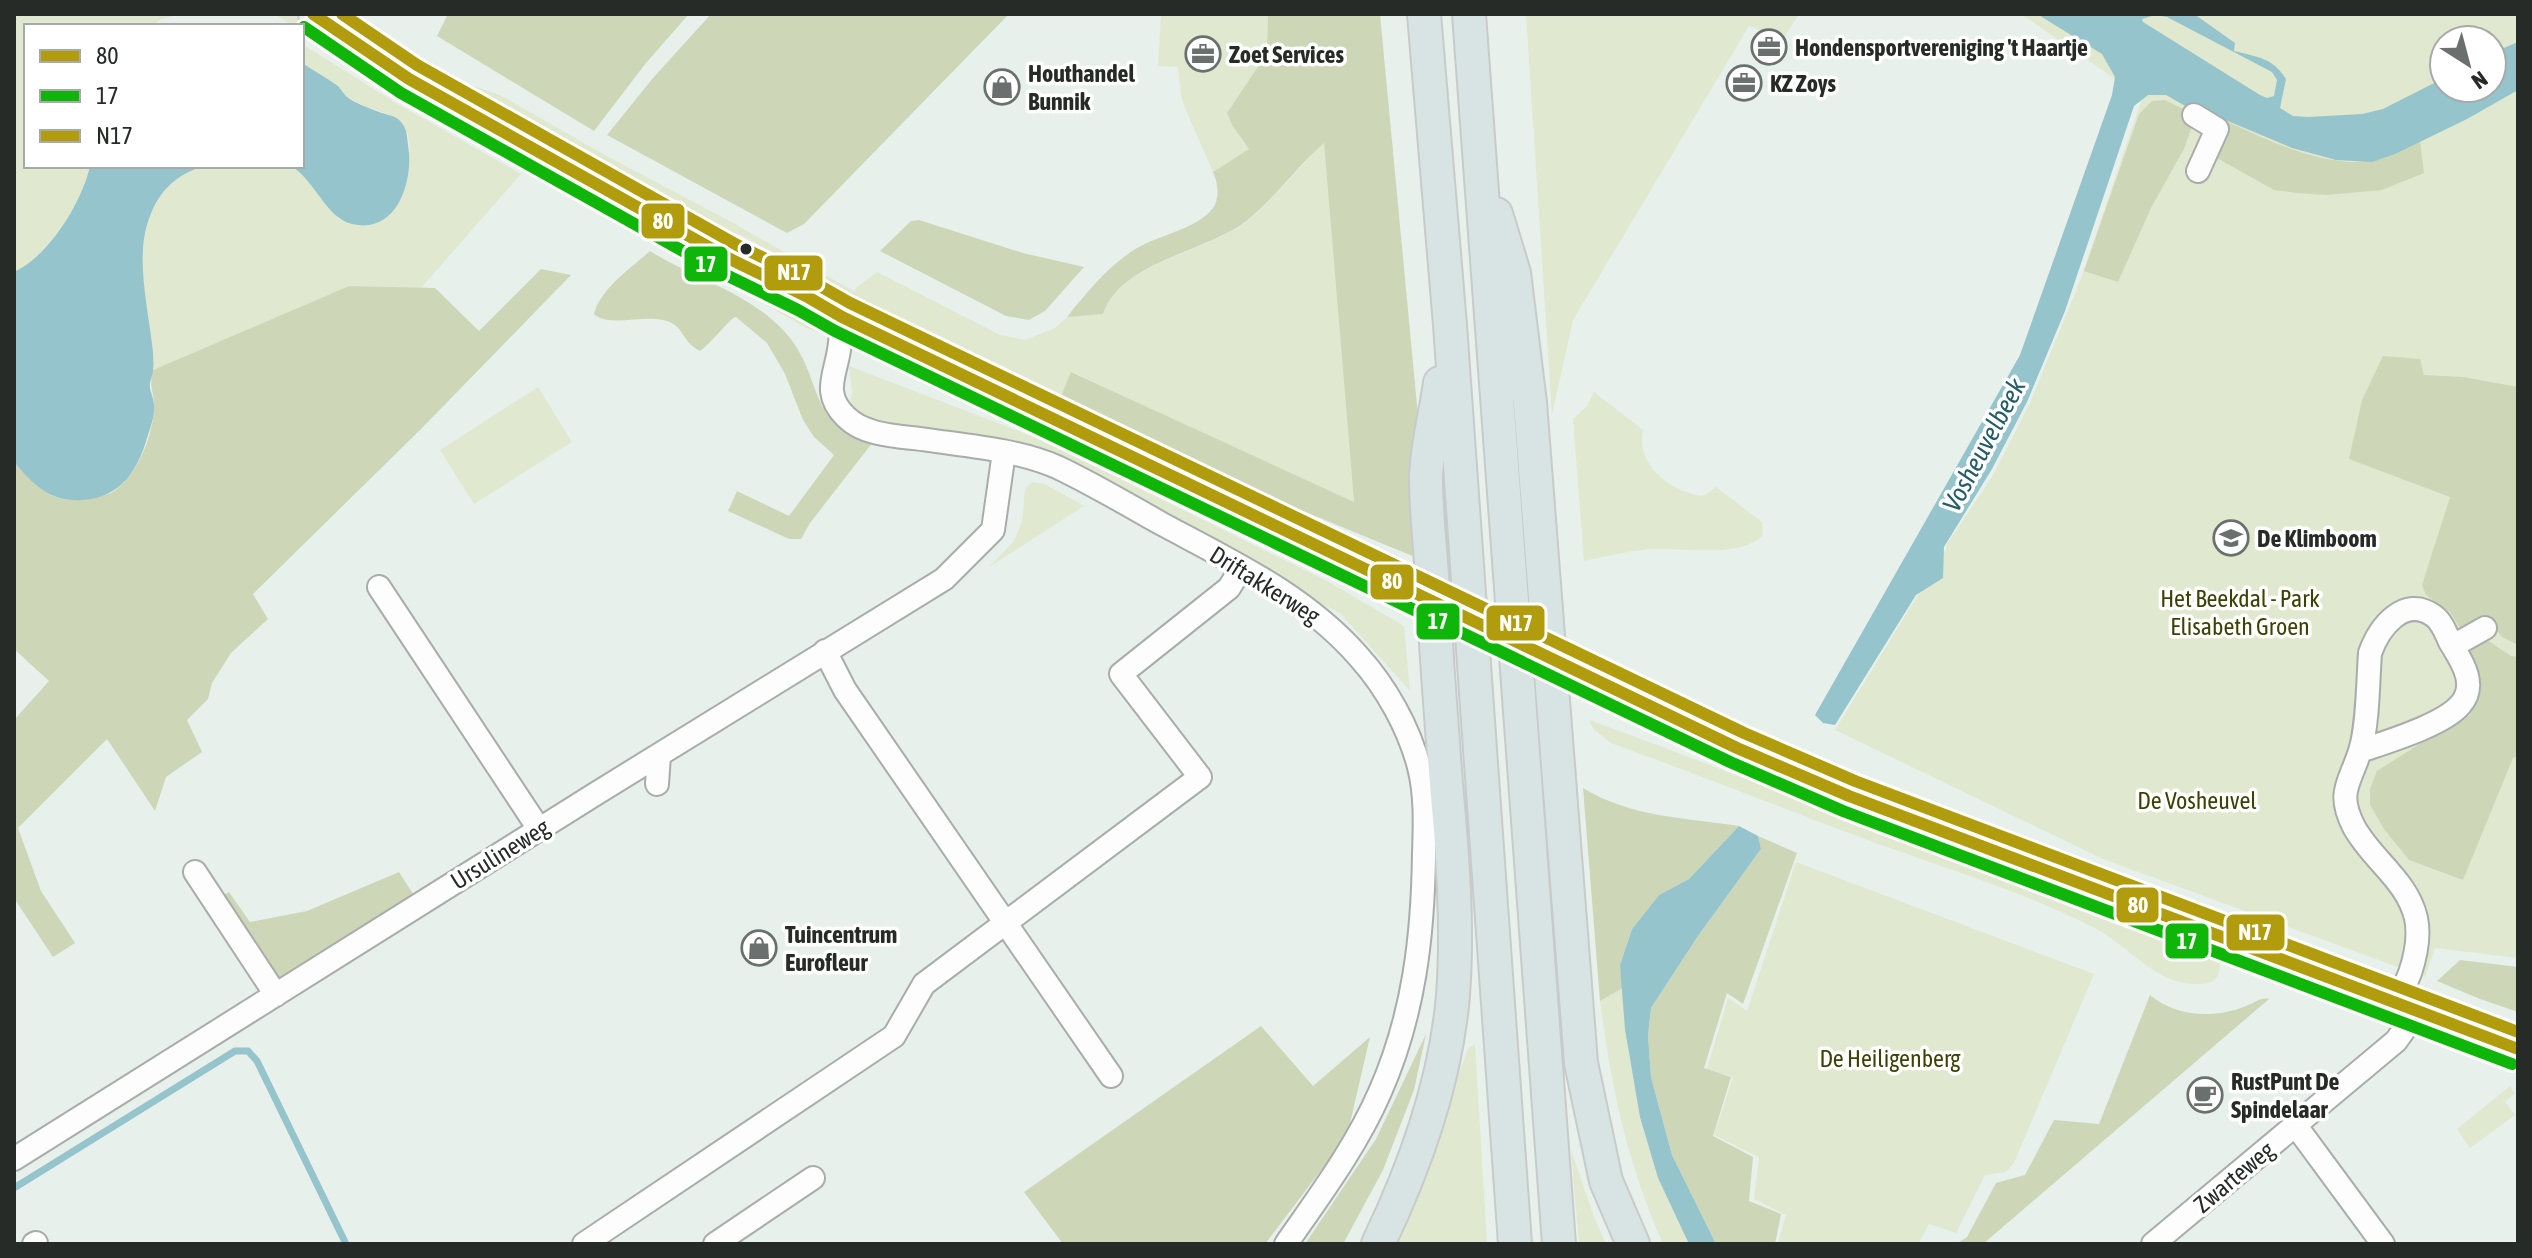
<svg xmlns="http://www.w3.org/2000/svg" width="2532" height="1258" font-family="'Asap Condensed',sans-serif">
  <rect width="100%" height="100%" fill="#e8f0ec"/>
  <path fill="#e0e8cf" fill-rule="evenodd" d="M14,14H183L161,19L152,26H26V166H90C82,202 48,256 14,272Z
    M275,14H296L429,101L633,221L803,311L816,324L818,332L806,328L379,81L302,32V26H293Z
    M334,14H347L438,73L502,96L603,154L735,224L855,292L856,288L877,272L1000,335L1025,340L1055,328L1067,317L1102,314C1121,262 1205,253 1246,222C1275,199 1298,168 1324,142L1354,503L1072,372L1060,399L917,332L928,340L924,345L877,318L833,286L743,236L672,211L549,148Z
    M1161,14H1268L1267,48L1259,65L1227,113L1232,125L1249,149L1213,172L1185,108L1181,95L1178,67L1158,66Z
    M1526,14H1799L1783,39L1749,26L1573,320L1552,415Z
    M2021,14H2518V958L2435,948L2425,977L2103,859L1835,730L1946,549L1947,544L1992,477L2029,405L2080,281L2141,102L2111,76ZM2444,40H2492V88H2444Z
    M302,44L396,103L521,174L421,288L349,286L153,370C151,312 125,241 164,191C174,178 189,168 205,166C213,165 222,166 230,166C246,166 285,161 297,169C316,182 324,205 341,220L410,152L408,134L393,116L364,106L346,96L341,89L302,63Z
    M849,366L1037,438L1327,581L1404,626L1410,691L1340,613L1275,580L1113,491L877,424L858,415L850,405L852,391Z
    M538,387L572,442L474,504L440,450Z
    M1594,392L1643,430C1636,458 1661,484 1687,492C1693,494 1699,497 1705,495C1707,494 1714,488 1716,487L1762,522L1763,535C1741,558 1689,548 1659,549C1634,549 1608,556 1584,561L1573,419L1587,406Z
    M1032,482L1045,484L1084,506L989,567L1013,542L1017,534L1022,521L1025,489Z
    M1589,720C1799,795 2002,887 2213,959L2220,964C2220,976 2215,983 2203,984C2157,988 2130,946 2093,927C2026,893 1954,871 1884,846C1792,812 1702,776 1611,743L1593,729Z
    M1796,862L2094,974L2014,1163L2006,1172L1985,1175L1956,1233L1929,1224L1918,1244H1778L1786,1215L1754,1199L1759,1157L1714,1135L1733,1077L1707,1069L1728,998L1747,1011Z
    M1623,988L1658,1178L1689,1244H1663C1628,1165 1611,1087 1600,1001Z
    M1475,1044L1487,1244H1391L1434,1144L1468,1048Z
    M2510,1086L2515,1093L2505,1102L2515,1115L2470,1148L2457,1129Z
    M1571,1150L1594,1217L1606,1244H1579Z"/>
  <path fill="#ced6b8" d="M448,14H689L646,63L594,131L437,36Z
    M711,14H1009L804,224L787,233L607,135L653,78Z
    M1268,14H1380L1432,564L1247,488L1060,399L1071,372L1354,502L1324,143C1296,167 1275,199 1245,222C1205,252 1120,262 1103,314L1067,317C1087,292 1109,265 1137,248C1159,235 1197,229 1213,208C1220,198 1218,183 1213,172L1249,149L1232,125L1227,113L1259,65L1267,48Z
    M2165,100L2187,111L2193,123L2184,149L2152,206L2118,282L2084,271L2139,114L2152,101Z
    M2204,111C2250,131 2299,159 2350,162C2374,163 2399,152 2420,141L2424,173L2382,190L2327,195L2297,193L2274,190L2199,148Z
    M919,220L1023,253L1084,267L1045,311L1029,320L1006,316L880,251L911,221Z
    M650,251C696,280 755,294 790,338C824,382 807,425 873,442L810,523L801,539H789L728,511L737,491L789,516L834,455L814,437L803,420L785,374L767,343L736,317L733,318C721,329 713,341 700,351C678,340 687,322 656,319C638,317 605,326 594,314C600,289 631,268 650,251Z
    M541,269L571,275L421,429L253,594L268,619L231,653L212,683L208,699L187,720L202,752L166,777L155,811L107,739L18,828L41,891L75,943L53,957L14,898V720L49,681L14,649V462C47,500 62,508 111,493C136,478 153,437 154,408C155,392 148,389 153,370L349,286L435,288L479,331Z
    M2383,356L2420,359L2424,375L2463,377L2518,387V645L2502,637L2486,618L2461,630L2450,612L2426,595L2422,585L2450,497L2349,459L2362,400Z
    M2483,637L2511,656L2518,657V756L2513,758L2463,880L2409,860L2384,829L2370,805V789L2377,771L2443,729L2470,715L2481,690L2462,649Z
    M1583,788C1630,817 1686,818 1739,826L1689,879L1659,895L1632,929L1620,965L1623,988L1600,1001Z
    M1758,836L1797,853L1743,1004L1727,993L1704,1068L1731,1077L1713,1136L1753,1157L1749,1201L1781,1214L1775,1244H1716L1672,1155L1651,1077L1648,1035L1651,1008L1698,936L1761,849Z
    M399,872L415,897L276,983L219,898L229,892L250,922L307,911Z
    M2460,960L2518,967V1012L2480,999L2437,981Z
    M2150,995C2176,1017 2215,1019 2246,1006C2255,1003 2260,997 2269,999L1983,1244H1956L1967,1237L1996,1183L2025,1175L2054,1120L2099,1124Z
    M1261,1026L1313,1086L1370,1037L1347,1136L1265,1244H1063L1024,1192Z
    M1426,1034L1414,1090L1383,1170L1343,1244H1305L1376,1139Z"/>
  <path fill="#95c4cc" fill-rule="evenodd" d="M2037,14H2194L2235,43L2234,51C2258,57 2273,58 2286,79L2280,108L2293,116L2308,117L2362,114L2383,109L2444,78V88H2492V53L2518,42V90L2467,119L2395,154L2372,162L2336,160L2292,148L2204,111L2187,107L2166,95H2148L2134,106L2065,311L2027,402L1992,469L1944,547L1943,578L1916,595L1835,725L1823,723L1815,715L2020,355L2112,95L2115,77L2102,54ZM2155,15L2167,17L2272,72L2277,80L2274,96L2267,98L2260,95L2143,22L2142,19Z
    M302,63C314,71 327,78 338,86C341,89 343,93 346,96C354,103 369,108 379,112C386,115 396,115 401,122C407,129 407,136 408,145C414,179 398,235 352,224C326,218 315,180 291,166H302Z
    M90,166H203C172,177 157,193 147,225C136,262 149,313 153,352C153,357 154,364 153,370C153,376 149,381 150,388C151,394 154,399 154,405C155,414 151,427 148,435C139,466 125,493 91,499C54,505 37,489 14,462V272C49,256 82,202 90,166Z
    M1739,826L1758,836L1761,849L1698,936L1651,1008L1648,1035L1651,1077L1672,1155L1716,1244H1689L1658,1178L1640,1117L1625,1029L1620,965L1632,929L1659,895L1689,879Z"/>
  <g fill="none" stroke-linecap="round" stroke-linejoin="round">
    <path stroke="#95c4cc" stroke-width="7" d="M14,1188L235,1051H248L257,1061L346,1244"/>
    <defs>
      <path id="minor" d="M2194,115L2217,129L2198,171
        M842,317C841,328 841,339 839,350C835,376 822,394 846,417C866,437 902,436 928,440C970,446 1018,450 1057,467C1093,484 1128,505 1162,524C1233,562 1306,596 1359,657C1386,687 1409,728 1419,767C1426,794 1425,825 1424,853C1423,936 1414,1015 1380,1092C1356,1147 1320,1195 1286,1244
        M379,587L539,829
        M2453,646L2485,628
        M825,651L845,690L1111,1076
        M657,784L659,755
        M195,872L276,995
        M2296,1126L2383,1244
        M14,1159L597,793L944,579L993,530L1004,452
        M34,1244L36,1243
        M584,1244L894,1036L924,984L1200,777L1121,674L1229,588L1242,567
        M715,1244L813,1178
        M2153,1244L2396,1041L2406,1027C2405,1017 2403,1006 2403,996C2403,989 2407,980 2410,973C2416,955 2420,937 2416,918C2407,880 2372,860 2354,827C2336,792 2350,783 2360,751C2368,726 2368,680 2370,653C2379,628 2404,594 2434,616C2442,622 2446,633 2450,642C2461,660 2478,684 2461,704C2444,725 2386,742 2360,751"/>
      <path id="major" d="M313,14L409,79L730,259L996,393L1407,589
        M1579,671L1737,748L1849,796L2518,1049"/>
      <path id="highway" d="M1424,14L1450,325L1515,1244
        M1469,14L1559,1244
        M1496,214L1514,273L1530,403L1581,1063L1606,1181L1633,1244
        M1378,1244C1415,1167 1446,1081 1453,995C1458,928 1453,861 1447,795C1441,722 1436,649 1432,576C1430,544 1426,511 1426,479C1426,449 1436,413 1440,383"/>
    </defs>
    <use href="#minor" stroke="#a8adab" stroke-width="26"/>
    <use href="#major" stroke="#c7cbc9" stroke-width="32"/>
    <use href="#highway" stroke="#c7cbc9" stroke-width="36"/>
    <use href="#minor" stroke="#fcfdfc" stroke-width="22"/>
    <use href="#major" stroke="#e5eeed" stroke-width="28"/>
    <use href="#highway" stroke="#d8e4e3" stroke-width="32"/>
    <defs>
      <path id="major-bridge" d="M1407,589L1579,671"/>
    </defs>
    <use href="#major-bridge" stroke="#c7cbc9" stroke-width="32" stroke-linecap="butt"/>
    <use href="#major-bridge" stroke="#e5eeed" stroke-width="28"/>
    <defs>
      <path id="bus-1" d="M313,14L409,79L730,259L806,296L842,317L1737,748L1849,796L2518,1049"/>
      <path id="bus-2" d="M304,27L401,93L722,273L798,310L835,331L1730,762L1843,811L2512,1064"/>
      <path id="bus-3" d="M342,14L417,65L737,245L813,282L850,303L1744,733L1855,781L2518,1032"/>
    </defs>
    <use href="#bus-1" stroke="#fff" stroke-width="18"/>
    <use href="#bus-2" stroke="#fff" stroke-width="18"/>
    <use href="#bus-3" stroke="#fff" stroke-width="18"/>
    <use href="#bus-1" stroke="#b19c0e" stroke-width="12"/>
    <use href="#bus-2" stroke="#0fb508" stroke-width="12"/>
    <use href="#bus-3" stroke="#b19c0e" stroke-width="12"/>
  </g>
  <defs>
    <symbol id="office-ring" viewBox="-11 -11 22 22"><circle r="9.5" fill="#fff" stroke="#6a706d" stroke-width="1.5"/><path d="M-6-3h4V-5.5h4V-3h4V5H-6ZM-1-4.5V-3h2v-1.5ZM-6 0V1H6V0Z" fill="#6a706d"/></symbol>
    <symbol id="shop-ring" viewBox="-11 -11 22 22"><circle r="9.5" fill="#fff" stroke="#6a706d" stroke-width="1.5"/><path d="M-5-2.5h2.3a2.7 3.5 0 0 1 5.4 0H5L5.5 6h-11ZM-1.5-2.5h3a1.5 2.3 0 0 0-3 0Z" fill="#6a706d"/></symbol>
    <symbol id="school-ring" viewBox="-11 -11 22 22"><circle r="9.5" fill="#fff" stroke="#6a706d" stroke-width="1.5"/><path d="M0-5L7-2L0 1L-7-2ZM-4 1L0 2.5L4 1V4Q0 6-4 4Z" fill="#6a706d"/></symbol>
    <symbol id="cafe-ring" viewBox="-11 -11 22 22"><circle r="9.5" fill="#fff" stroke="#6a706d" stroke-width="1.5"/><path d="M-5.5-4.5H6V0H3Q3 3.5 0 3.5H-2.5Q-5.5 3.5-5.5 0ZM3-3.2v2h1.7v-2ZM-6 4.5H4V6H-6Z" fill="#6a706d"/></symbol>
  </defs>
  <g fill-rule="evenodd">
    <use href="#office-ring" x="1749" y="27" width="40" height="40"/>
    <use href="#office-ring" x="1183" y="34" width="40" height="40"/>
    <use href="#office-ring" x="1724" y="63" width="40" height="40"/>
    <use href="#shop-ring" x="982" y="67" width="40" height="40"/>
    <use href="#school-ring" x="2211" y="518" width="40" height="40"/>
    <use href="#shop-ring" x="739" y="928" width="40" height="40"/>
    <use href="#cafe-ring" x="2185" y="1075" width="40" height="40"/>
  </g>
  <circle fill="#262b28" stroke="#fff" stroke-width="3" cx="746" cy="249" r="7"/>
  <g text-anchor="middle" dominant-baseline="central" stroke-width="7" stroke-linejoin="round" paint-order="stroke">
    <g font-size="24" font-weight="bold" fill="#262b28" stroke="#fff" text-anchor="start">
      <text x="1795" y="47">Hondensportvereniging 't Haartje</text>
      <text x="1229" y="54">Zoet Services</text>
      <text x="1028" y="73">Houthandel<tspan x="1028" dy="28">Bunnik</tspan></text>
      <text x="1770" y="83">KZ Zoys</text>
      <text x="2257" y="538">De Klimboom</text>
      <text x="785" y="934">Tuincentrum<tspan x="785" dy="28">Eurofleur</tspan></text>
      <text x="2231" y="1081">RustPunt De<tspan x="2231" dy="28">Spindelaar</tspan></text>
    </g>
    <g font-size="24" fill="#262b28" stroke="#fff">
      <text transform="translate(1265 585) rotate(32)">Driftakkerweg</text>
      <text transform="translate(500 854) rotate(-32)">Ursulineweg</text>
      <text transform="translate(2234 1177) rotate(-40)">Zwarteweg</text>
    </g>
    <g font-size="24" fill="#3c4104" stroke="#fff">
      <text x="2240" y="598">Het Beekdal - Park<tspan x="2240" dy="28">Elisabeth Groen</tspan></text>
      <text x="2197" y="800">De Vosheuvel</text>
      <text x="1890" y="1058">De Heiligenberg</text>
    </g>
    <g font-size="26" font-style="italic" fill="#265c66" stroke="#fff">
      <text transform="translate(1984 445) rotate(-62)">Vosheuvelbeek</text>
    </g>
  </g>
  <g stroke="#fff" stroke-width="3">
    <rect x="640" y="202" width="46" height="38" rx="8" fill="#b19c0e"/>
    <rect x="683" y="245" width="46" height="38" rx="8" fill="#0fb508"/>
    <rect x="763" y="254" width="61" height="38" rx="8" fill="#b19c0e"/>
    <rect x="1369" y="563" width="46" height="38" rx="8" fill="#b19c0e"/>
    <rect x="1415" y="602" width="46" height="39" rx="8" fill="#0fb508"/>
    <rect x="1485" y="604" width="61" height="38" rx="8" fill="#b19c0e"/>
    <rect x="2115" y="886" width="45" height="38" rx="8" fill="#b19c0e"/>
    <rect x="2225" y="913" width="61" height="39" rx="8" fill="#b19c0e"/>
    <rect x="2164" y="922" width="46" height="38" rx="8" fill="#0fb508"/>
  </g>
  <g font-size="22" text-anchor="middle" font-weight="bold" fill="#fff">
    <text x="663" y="229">80</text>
    <text x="706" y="272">17</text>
    <text x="794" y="280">N17</text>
    <text x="1392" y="589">80</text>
    <text x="1438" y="629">17</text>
    <text x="1516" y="631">N17</text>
    <text x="2138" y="913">80</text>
    <text x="2255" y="940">N17</text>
    <text x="2187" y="949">17</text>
  </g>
  <rect width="2532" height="1258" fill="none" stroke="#262b28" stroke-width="32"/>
  <rect x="24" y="24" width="280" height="144" fill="#ffffff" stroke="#a8aaa9" stroke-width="2"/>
  <rect x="40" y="50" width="40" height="12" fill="#b19c0e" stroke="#a8aaa9" stroke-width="2"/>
  <text x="96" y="64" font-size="24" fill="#262b28">80</text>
  <rect x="40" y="90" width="40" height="12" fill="#0fb508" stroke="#a8aaa9" stroke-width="2"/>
  <text x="96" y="104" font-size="24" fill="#262b28">17</text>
  <rect x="40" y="130" width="40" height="12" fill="#b19c0e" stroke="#a8aaa9" stroke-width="2"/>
  <text x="96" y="144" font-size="24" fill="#262b28">N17</text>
  <g transform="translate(2468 64) rotate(144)"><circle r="38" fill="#ffffff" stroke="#a8aaa9" stroke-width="2"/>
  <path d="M0-6L14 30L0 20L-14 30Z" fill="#6a706d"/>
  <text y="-12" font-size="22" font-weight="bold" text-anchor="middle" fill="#262b28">N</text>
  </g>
</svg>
